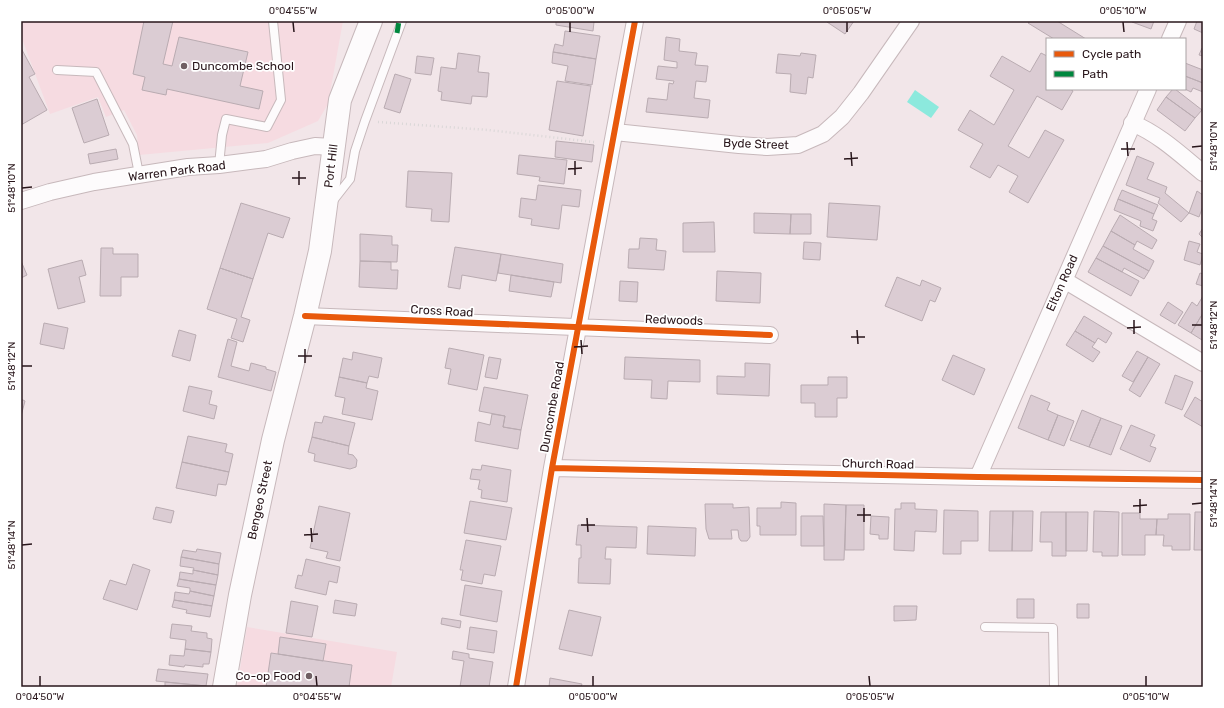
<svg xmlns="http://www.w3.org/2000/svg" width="1224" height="708" font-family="Rubik,sans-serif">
  <rect width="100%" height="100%" fill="#f2e6e9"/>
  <path fill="#f6dbe1" d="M21,21H343L328,104L318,121L268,143L139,155L137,135L124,110L106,117L98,97L50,114L21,36Z
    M247,627L397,652L391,687H237Z"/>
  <path fill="#8ce9dd" d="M915,90L939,107L931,118L907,102Z"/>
  <path fill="#dbccd3" stroke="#b9abb1" d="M144,21H173L163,64L172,66L179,37L248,52L240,86L263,91L259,109L167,89L166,95L142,90L145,77L133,74Z
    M556,21H600V22H594L593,31L556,25Z
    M828,21H854L845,34L827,22Z
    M1030,21H1057L1086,39H1054L1028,23Z
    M1133,21H1154L1151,29L1132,22Z
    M1197,21H1203V33L1194,29Z
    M565,31L600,36L596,59L553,52L555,44L563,46Z
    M666,37L680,39L679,51L697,53L695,65L708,66L706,82L696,81L694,98L710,100L708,118L646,112L648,98L667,100L669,83L673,84L674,81L656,79L658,66L677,68V62L664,60Z
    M21,48L35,74L29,77L47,110L21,125Z
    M1202,48H1203V56L1199,55Z
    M553,52L596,59L592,85L565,81L568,66L552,63Z
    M458,53L480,56L478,72L489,73L487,97L472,96L471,104L441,100L442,92L438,91L441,67L456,69Z
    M801,53L816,55L813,78L808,77L806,94L790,92L791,74L776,73L778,54L800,56Z
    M1041,53L1047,56V89H1070L1073,91L1062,110L1037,96L1008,146L1029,158L1045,130L1064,140L1028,203L1009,192L1018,176L998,165L990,178L970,167L983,144L958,130L970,110L994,125L1014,90L990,76L1002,56L1030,72Z
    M417,56L434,58L431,75L415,73Z
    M1185,63L1203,70V83L1185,76Z
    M395,74L411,79L400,113L384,108Z
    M1185,76L1203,83V92L1193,88L1191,92L1185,89Z
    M557,81L591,86L583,136L549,130Z
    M1173,89H1175L1202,110L1195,118L1166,97Z
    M1166,97L1195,118L1185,131L1157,110Z
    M97,99L109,135L84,143L72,108Z
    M556,141L594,145L592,162L555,157Z
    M116,149L118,159L90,164L88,154Z
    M519,155L567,160L564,184L539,181L540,177L517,174Z
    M1137,156L1154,163L1147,179L1167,187L1165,193L1189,213L1181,222L1158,203L1160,198L1126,185Z
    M408,171L452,173L449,222L431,221L432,209L406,207Z
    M538,185L581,190L579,207L562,205L559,229L531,225L532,219L519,217L521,198L536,200Z
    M1122,190L1158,205L1154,214L1118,199Z
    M1197,191L1203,195V206L1199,217L1189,213Z
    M1118,199L1154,214L1152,219L1157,221L1153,231L1140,226L1141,221L1114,210Z
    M241,203L290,218L283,238L268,233L253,279L220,268Z
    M829,203L880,206L877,240L827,237Z
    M754,213L791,214L790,234L754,233Z
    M791,214H811V234H790Z
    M1120,215L1157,240L1152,249L1137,241L1135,245L1111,231Z
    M714,222L715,252H683V223Z
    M1203,228V238L1199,234Z
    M1111,231L1135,245L1133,249L1154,261L1149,271L1103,246Z
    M360,234L392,236V245H398L397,262L360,261Z
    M640,238L657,239L656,250L666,251L664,270L628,268L629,249H639Z
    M1189,241L1200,244L1197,252L1203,254L1200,265L1184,260Z
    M804,242L821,243L820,260L803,259Z
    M1103,246L1149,271L1144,279L1124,268L1122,272L1096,258Z
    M455,247L501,254L496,281L462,275L460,289L448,287Z
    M101,248H113V254H138V277H121V296H100Z
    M501,254L563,264L561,283L498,273Z
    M1096,258L1139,281L1131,296L1088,272Z
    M82,260L86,275L79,277L85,302L58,309L48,269Z
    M21,261L27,275L21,278Z
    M360,261L391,262V270H398L397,289L359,287Z
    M220,268L253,279L241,317L250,320L243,342L231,338L237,319L207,309Z
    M717,271L761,273L760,303L716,301Z
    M1200,273L1203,274V286L1196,284Z
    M511,275L554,282L551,297L509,291Z
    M897,277L920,286L922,280L941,288L935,302L930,300L922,321L885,306Z
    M620,281L638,282L637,302L619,301Z
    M1203,296V313L1191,333L1178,325L1192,302L1197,306Z
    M1168,302L1183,312L1175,324L1160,315Z
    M1203,313V339L1202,340L1191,333Z
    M1084,316L1112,333L1106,343L1098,338L1095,343L1075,331Z
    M44,323L68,328L64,349L40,344Z
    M179,330L196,335L190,361L172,356Z
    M1075,331L1095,343L1092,347L1100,352L1093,362L1066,345Z
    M228,339L237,342L231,366L249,371L251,363L266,367V369L276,372L271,391L218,377Z
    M449,348L484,355L477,390L448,384L451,369L445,368Z
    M1137,351L1148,357L1133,382L1122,376Z
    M353,352L382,358L378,378L369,376L367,383L339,377L343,358L352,360Z
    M953,355L985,369L974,395L942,380Z
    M489,357L501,359L497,379L485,377Z
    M625,357L700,360V382L668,381L667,399L651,398L652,380L624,379Z
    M1148,357L1160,364L1140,397L1129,390Z
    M745,363L770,364L769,396L717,394V376L745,377Z
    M1175,375L1193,382L1182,410L1165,403Z
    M339,377L367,383L366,388L378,391L372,420L342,414L345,398L335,396Z
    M828,377H847V398H837V417H815V403H801V385H828Z
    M189,386L212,391L209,404L217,406L214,419L183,411Z
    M484,387L528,395L521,430L503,427L505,416L479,411Z
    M1031,395L1050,403L1047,410L1058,415L1048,440L1018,428Z
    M1195,397L1203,402V427L1184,416Z
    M21,399L25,401L21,416Z
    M1082,410L1101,418L1089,447L1070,440Z
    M492,414L505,416L503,427L521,430L518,449L475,441L478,422L490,425Z
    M1058,415L1074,421L1064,446L1048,440Z
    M324,416L355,423L349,446L312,437L315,422L322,423Z
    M1101,418L1122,426L1111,455L1089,447Z
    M1131,425L1155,435L1150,446L1156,448L1150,462L1120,449Z
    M188,436L227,444L225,452L233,454L229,472L182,462Z
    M312,437L349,446L348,454L353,455L357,460L356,467L350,469L314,461L315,454L308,452Z
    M182,462L229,472L226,485L218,484L216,496L176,488Z
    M482,465L511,470L507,502L481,498L482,490L478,489L480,480L470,479L472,469L481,470Z
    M470,501L512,508L506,540L464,533Z
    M781,502L796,503V535H760V526H757V508H781Z
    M901,503H915V509L937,510L936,532L915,531L914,551L894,550L895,509H901Z
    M705,504H733V508L749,507L750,537L747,541H741L739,538L738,530H731L732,539H709L706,529Z
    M824,504L846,505L844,560H824Z
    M846,505H864V550H845Z
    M319,506L350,513L340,561L326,558L328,552L310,548Z
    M156,507L174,511L171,523L153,519Z
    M944,510L978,511V541H961V554H943Z
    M990,511H1013L1012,551H989Z
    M1013,511H1033L1032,551H1012Z
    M1094,511L1119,512L1118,556H1102V552H1093Z
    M1041,512H1066V556H1052V542H1040Z
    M1066,512H1088L1087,551H1066Z
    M1195,512H1203V550H1194Z
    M1122,513H1140V519H1157L1156,535H1145V555H1122Z
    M1168,514H1190V550H1172V546H1163L1164,535H1156L1157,519H1168Z
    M801,516H823L824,546H801Z
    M871,516L889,517L888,539H879V535L870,534Z
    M578,525L637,527L636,548L606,547L605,559H611L610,584L578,583L579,558H581V545H576Z
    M648,526L696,528L695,556L647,554Z
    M466,540L501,546L495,576L484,574L482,584L461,580L463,570H460Z
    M197,549L221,553L219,564L181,557L183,550L196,552Z
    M181,557L219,564L218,575L193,570L194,568L180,566Z
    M306,559L340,567L337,583L329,581L326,595L295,588L298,575L302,576Z
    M133,564L150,570L137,610L103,599L110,580L126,585Z
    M193,570L218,575L216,585L179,579L180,572L193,574Z
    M179,579L216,585L214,596L190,591V588L177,586Z
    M465,585L502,591L497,622L460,615Z
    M190,591L214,596L212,606L174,600L175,592L189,594Z
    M1017,599H1034V618H1017Z
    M174,600L212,606L210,617L186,613L187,610L172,607Z
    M335,600L357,604L355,616L333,613Z
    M291,601L318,606L312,637L286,633Z
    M1077,604H1089V618H1077Z
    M894,606H917L916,620L894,621Z
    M569,610L601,617L592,656L559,649Z
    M442,618L461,621L460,628L441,624Z
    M172,624L192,626L191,631L207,633V638L212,639L211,652L185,649L186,640L170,638Z
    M470,627L497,631L494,653L467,649Z
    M280,637L326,644L323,661L278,654Z
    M185,649L211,652L209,664H203V667L185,665L184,667L169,665L170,655L184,656Z
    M453,651L469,654V658L493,662L489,687H460L464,661L452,659Z
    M271,653L352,665L349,687H266Z
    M158,669L208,674L206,686L156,681Z
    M550,678L582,684L581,687H549Z
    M165,682L206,686V687H165Z"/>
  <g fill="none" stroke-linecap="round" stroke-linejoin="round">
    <defs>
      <path id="service" d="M57,70L96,72L133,144L139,174
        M219,165L222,135L226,119L267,127L281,100L273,21
        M332,202L350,179L355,151L365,121L402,21
        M985,627L1053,628L1054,687"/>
      <path id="minor" d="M1170,39L1178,21
        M1132,123C1159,134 1181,155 1203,173
        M615,132L739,145L767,147L798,145L823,134L842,117L861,93L911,21
        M21,201L50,192L94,182L188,167L219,165L266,159L292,151L315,146L333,147
        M1064,280L1203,363
        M305,316L770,335
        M552,468L978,477L1203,480
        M978,477L1148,89
        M516,687L552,468L635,21"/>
      <path id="secondary" d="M224,687L240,595L273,440L305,316L320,251L340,100L371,21"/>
    </defs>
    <use href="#service" stroke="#c7b8bb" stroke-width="10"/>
    <use href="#minor" stroke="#c7b8bb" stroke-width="18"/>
    <use href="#secondary" stroke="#c7b8bb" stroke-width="24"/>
    <path stroke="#dad7d7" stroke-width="2.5" stroke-dasharray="1 3" stroke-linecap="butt" d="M378,122L488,130L594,142"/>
    <use href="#service" stroke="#fdfbfc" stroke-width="8"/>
    <use href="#minor" stroke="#fdfbfc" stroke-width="16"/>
    <use href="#secondary" stroke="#fdfbfc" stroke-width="22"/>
    <path stroke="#00873e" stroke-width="5" stroke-dasharray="10 5" stroke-linecap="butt" d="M397,33L399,21"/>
    <defs>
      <path id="cycleway" d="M305,316L770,335
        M552,468L978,477L1203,480
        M516,687L552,468L635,21"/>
    </defs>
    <use href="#cycleway" stroke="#fff" stroke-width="8"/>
    <use href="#cycleway" stroke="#e8590c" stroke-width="6"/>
  </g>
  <path fill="none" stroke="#29161b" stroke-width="1.5" d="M293,22L294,32M570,22V32M847,22V32M1123,22L1124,32M1127,142L1128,156M1192,147L1202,146M1121,149H1135M851,152L852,166M844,159L858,158M575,161V175M568,169L582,168M299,171V185M292,178H306M22,188L32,187M1134,320V334M1192,325H1202M1127,328L1141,327M857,330L858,344M851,337H865M581,340L582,354M574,347L588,346M305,349V363M298,356H312M22,366H32M1140,499V513M1192,504L1202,503M1133,506L1147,505M864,508V522M857,515H871M587,518L588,532M581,525H595M311,528L312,542M304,535L318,534M22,545L32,544M40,676V686M316,676L317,686M593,676V686M869,676L870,686M1146,676V686"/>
  <g fill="#6f5f63" stroke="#fff" stroke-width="1.5">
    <circle cx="184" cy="66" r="4"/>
    <circle cx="309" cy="676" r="4"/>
  </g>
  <g text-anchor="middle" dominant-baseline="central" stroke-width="3.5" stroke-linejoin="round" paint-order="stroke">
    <g font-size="12" fill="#29161b" stroke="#fff" text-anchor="start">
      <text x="192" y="66">Duncombe School</text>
      <text x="301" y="676" text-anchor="end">Co-op Food</text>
    </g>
    <g font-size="12" fill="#29161b" stroke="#fff">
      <text transform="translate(756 144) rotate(2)">Byde Street</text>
      <text transform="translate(331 166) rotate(-83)">Port Hill</text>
      <text transform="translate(177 171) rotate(-7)">Warren Park Road</text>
      <text transform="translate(1062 283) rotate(-66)">Elton Road</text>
      <text transform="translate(442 311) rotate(3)">Cross Road</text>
      <text transform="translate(674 320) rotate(2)">Redwoods</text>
      <text transform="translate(552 407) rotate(-80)">Duncombe Road</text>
      <text transform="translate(878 464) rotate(1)">Church Road</text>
      <text transform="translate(260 500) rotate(-78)">Bengeo Street</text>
    </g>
  </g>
  <rect width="1224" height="708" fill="none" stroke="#ffffff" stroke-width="44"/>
  <rect x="1046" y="38" width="140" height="52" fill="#ffffff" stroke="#a9a2a4"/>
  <rect x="1054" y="51" width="20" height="6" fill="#e8590c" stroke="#a9a2a4"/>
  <text x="1082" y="58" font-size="12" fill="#29161b">Cycle path</text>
  <rect x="1054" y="71" width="20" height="6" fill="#00873e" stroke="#a9a2a4"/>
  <text x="1082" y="78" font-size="12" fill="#29161b">Path</text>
  <rect x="22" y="22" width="1180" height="664" fill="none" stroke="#29161b" stroke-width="1.5"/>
  <g font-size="10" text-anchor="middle" fill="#29161b">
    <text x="293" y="14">0°04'55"W</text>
    <text x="570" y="14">0°05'00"W</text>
    <text x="847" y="14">0°05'05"W</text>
    <text x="1123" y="14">0°05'10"W</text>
    <text transform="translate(1213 146) rotate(-90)" y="4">51°48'10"N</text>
    <text transform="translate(11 188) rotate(-90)" y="4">51°48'10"N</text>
    <text transform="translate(1213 325) rotate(-90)" y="4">51°48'12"N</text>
    <text transform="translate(11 366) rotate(-90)" y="4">51°48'12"N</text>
    <text transform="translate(1213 503) rotate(-90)" y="4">51°48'14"N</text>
    <text transform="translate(11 545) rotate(-90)" y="4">51°48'14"N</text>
    <text x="40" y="700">0°04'50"W</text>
    <text x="317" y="700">0°04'55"W</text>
    <text x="593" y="700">0°05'00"W</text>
    <text x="870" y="700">0°05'05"W</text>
    <text x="1146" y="700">0°05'10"W</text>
  </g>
</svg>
